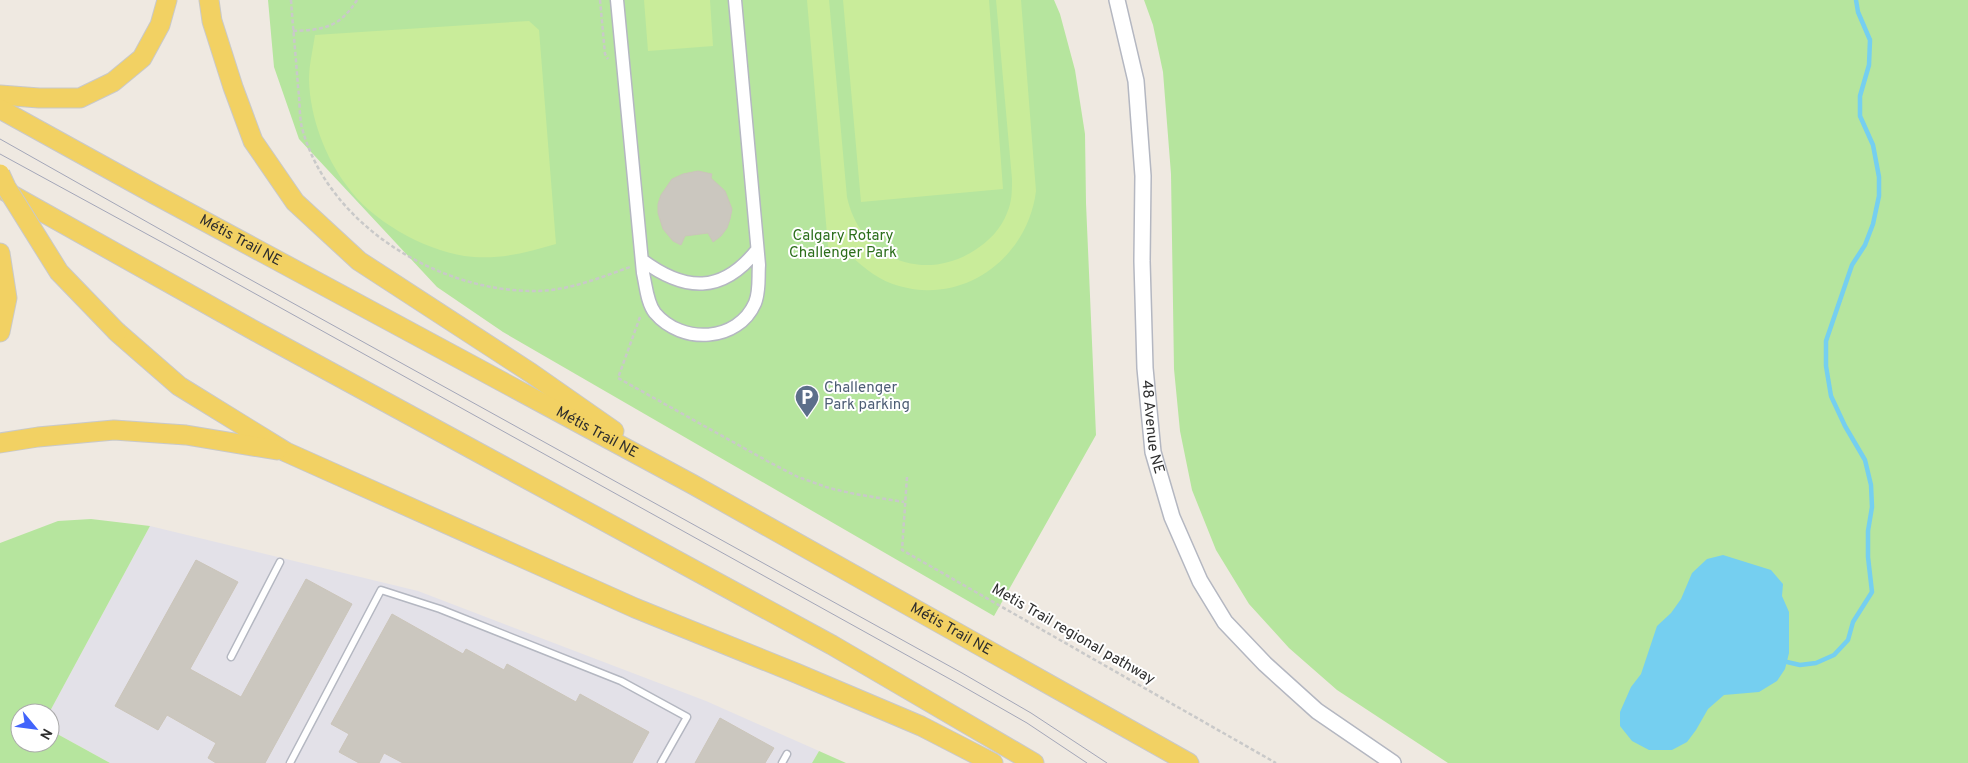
<svg xmlns="http://www.w3.org/2000/svg" width="1968" height="763" font-family="Overpass,sans-serif">
  <rect width="100%" height="100%" fill="#efe9e1"/>
  <path fill="#e3e1e8" d="M150,526L418,591L706,701L819,751L812,763H110L50,730V713H49Z"/>
  <path fill="#b6e59e" d="M268,0H1054L1060,14L1075,70L1085,134L1086,203L1096,435L994,616L503,332L437,287L299,139L274,67Z
    M1144,0H1968V763H1448L1337,690L1289,648L1249,604L1216,550L1192,490L1180,431L1174,369L1171,174L1163,72L1153,25Z
    M91,519L150,526L49,713H20V743H50V730L110,763H0V543L58,521Z
    M819,751L846,763H812Z"/>
  <path fill="#c9ec9a" d="M644,0H710L713,46L648,51Z
    M807,0H829L847,197C860,258 923,284 975,250C989,241 1001,229 1007,213C1012,202 1012,191 1012,179L996,0H1021L1036,191C1028,257 965,305 899,286C880,281 864,268 851,256L829,258Z
    M843,0H989L1003,189L861,202Z
    M529,21L539,30L556,244C527,252 504,259 474,257C430,254 372,222 347,186C325,157 310,117 309,80C309,65 313,49 315,35Z"/>
  <path fill="#75cff0" d="M1723,555L1771,570L1783,584L1782,596L1789,612V653L1785,669L1777,681L1759,692L1724,695L1708,709L1696,730L1687,742L1672,750H1649L1632,741L1620,726V712L1631,687L1641,674L1657,626L1671,613L1681,599L1692,573L1707,559Z"/>
  <g fill="none" stroke-linecap="round" stroke-linejoin="round">
    <path stroke="#75cff0" stroke-width="4.5" d="M1787,662L1800,665L1816,663L1834,655L1848,640L1853,622L1872,592L1868,557V531L1872,507L1871,485L1865,460L1845,426L1831,396L1826,366V341L1852,265L1865,245L1873,224L1879,196V177L1873,145L1860,116V96L1869,65L1870,40L1858,12L1856,0"/>
  </g>
  <path fill="#cbc7bf" stroke="#cbc5ba" d="M698,171L712,174L711,178L725,191L732,209L730,219L727,228L721,236L713,242L708,233L685,236L681,245L673,241L663,229L658,213V204L661,195L672,179L683,174Z
    M196,560L238,582L190,669L241,697L306,579L352,604L265,763H216L208,758L216,743L167,715L158,730L115,706Z
    M392,614L463,654L466,649L504,670L507,664L576,702L580,694L649,732L632,763H403L384,753L379,763H359L339,752L349,734L331,724Z
    M720,718L774,748L765,763H695Z"/>
  <g fill="none" stroke-linecap="round" stroke-linejoin="round">
    <defs>
      <path id="service" d="M231,657L280,562
        M290,763L381,590L440,609L621,681L687,717L661,763
        M782,763L787,754"/>
      <path id="minor" d="M617,0L643,273C646,286 647,303 655,313C682,345 738,342 755,303C760,291 758,277 759,265L735,0
        M642,260C685,292 722,294 757,250"/>
      <g id="tertiary">
        <path id="s1" d="M1117,0L1136,81L1143,176L1142,261L1145,368L1153,452L1172,517L1200,581L1225,622L1265,664L1317,711L1393,763"/>
      </g>
      <g id="primary">
        <path d="M209,0L212,21L233,87L253,141L295,202L359,261L531,373L614,431"/>
        <path d="M0,95L39,98H80L113,82L142,58L160,25L167,0"/>
        <path id="s2" d="M0,109L154,194L692,484L1189,763"/>
        <path d="M5,191L255,331L832,645L1034,763"/>
        <path d="M0,253L7,298L0,332"/>
        <path d="M117,332L179,386L286,452L635,608L796,673L921,726L993,763"/>
        <path d="M0,443L38,437L114,430L186,435L277,450"/>
      </g>
    </defs>
    <use href="#service" stroke="#b4b7c1" stroke-width="9"/>
    <use href="#minor" stroke="#b4b7c1" stroke-width="15"/>
    <use href="#tertiary" stroke="#b4b7c1" stroke-width="18"/>
    <use href="#primary" stroke="#c9c9c9" stroke-width="21"/>
    <path stroke="#c9c9c9" stroke-width="2.5" stroke-dasharray="4 2.5" stroke-linecap="butt" d="M291,0C293,29 296,58 298,87C300,100 299,116 302,128C328,225 439,292 535,291C568,291 599,278 630,267
      M600,0L605,54L608,59
      M293,31C324,30 340,27 357,0
      M640,317L618,378L769,462L798,477L829,488L855,494L904,502
      M907,477L902,550L1276,763"/>
    <use href="#service" stroke="#fff" stroke-width="6"/>
    <use href="#minor" stroke="#fff" stroke-width="12"/>
    <use href="#tertiary" stroke="#fff" stroke-width="15"/>
    <use href="#primary" stroke="#f2d163" stroke-width="19"/>
    <path stroke="#a3a6b8" stroke-width="1" d="M0,139L195,249L962,673L1031,713L1107,763
      M0,154L189,257L957,683L1027,723L1087,763"/>
    <defs>
      <path id="primary-bridge" d="M0,174L6,187L59,272L117,332"/>
    </defs>
    <use href="#primary-bridge" stroke="#c9c9c9" stroke-width="21" stroke-linecap="butt"/>
    <use href="#primary-bridge" stroke="#f2d163" stroke-width="19"/>
  </g>
  <defs>
    <symbol id="parking-pin" viewBox="-11 -11 22 30"><path d="M0 17L-7.5 6A9.5 9.5 0 1 1 7.5 6Z" fill="#5c6f8a" stroke="#fff"/><path d="M-3.5-5.5H1a3.5 3.5 0 0 1 0 7H-1V5.5H-3.5ZM-1-3.4V-.6H.8a1.4 1.4 0 0 0 0-2.8Z" fill="#fff"/></symbol>
  </defs>
  <g fill-rule="evenodd">
    <use href="#parking-pin" x="793" y="383" width="28" height="38"/>
  </g>
  <g text-anchor="middle" dominant-baseline="central" stroke-width="4" stroke-linejoin="round" paint-order="stroke">
    <g font-size="15" fill="#2c6e1b" stroke="#fff">
      <text x="843" y="236">Calgary Rotary<tspan x="843" dy="17">Challenger Park</tspan></text>
    </g>
    <g font-size="15" fill="#2e2e2e" stroke="#fff">
      <text stroke="none"><textPath href="#s2" startOffset="274">Métis Trail NE</textPath></text>
      <text stroke="none"><textPath href="#s1" startOffset="430">48 Avenue NE</textPath></text>
      <text stroke="none"><textPath href="#s2" startOffset="679">Métis Trail NE</textPath></text>
      <text stroke="none"><textPath href="#s2" startOffset="1084">Métis Trail NE</textPath></text>
      <text transform="translate(1073 635) rotate(30)">Metis Trail regional pathway</text>
    </g>
    <g font-size="15" fill="#4e5e75" stroke="#fff" text-anchor="start">
      <text x="824" y="388">Challenger<tspan x="824" dy="17">Park parking</tspan></text>
    </g>
  </g>
  <g transform="translate(35 728) rotate(119)"><circle r="24" fill="#ffffff" stroke="#ababab"/>
  <path d="M0-4L9 19L0 12L-9 19Z" fill="#4264fb"/>
  <text y="-8" font-size="14" font-weight="bold" text-anchor="middle" fill="#2e2e2e">N</text>
  </g>
</svg>
